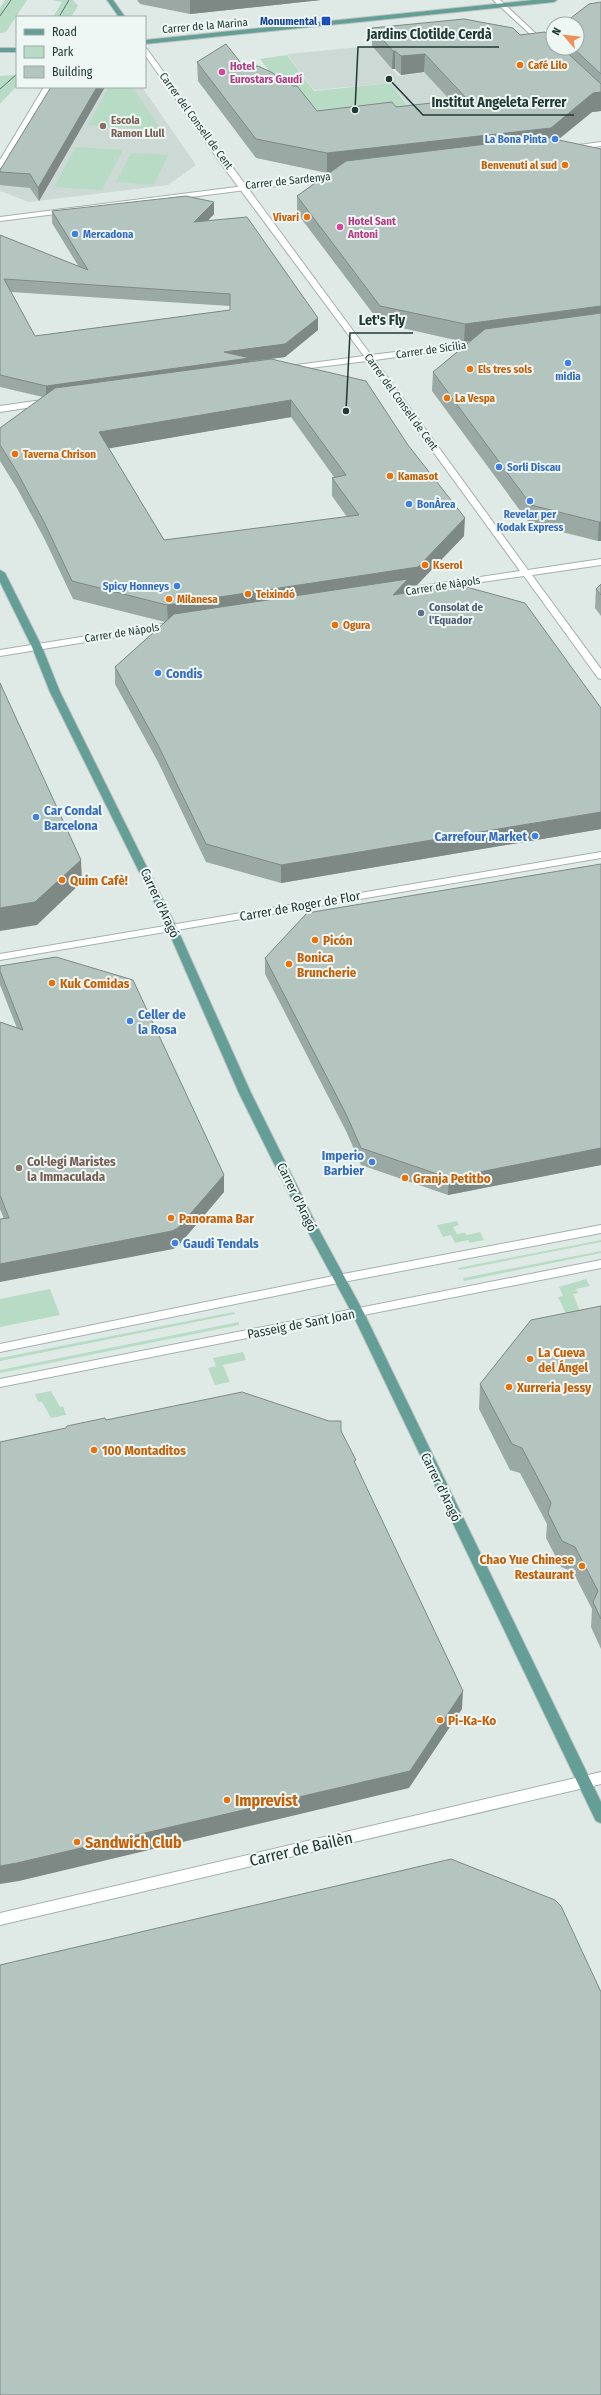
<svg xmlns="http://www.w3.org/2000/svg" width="601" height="2395" font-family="'Fira Sans Condensed',sans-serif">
  <rect width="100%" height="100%" fill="#dfeae6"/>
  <path fill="#cdd9d5" d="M372,46L398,76L463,68L498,108L418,118L391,83L314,90L287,54Z
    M60,87H142L196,165L168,185L29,202L0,191V185Z"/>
  <path fill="#b8dbc5" d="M5,0H27L6,32L0,33V8Z
    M73,0L78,6L71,17H53L62,2L52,0Z
    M287,55L314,91L391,83L416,118L340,126L284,91L260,59Z
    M17,75V86L0,104V76Z
    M109,87L134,89L159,127L157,130L88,125Z
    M76,147L123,150L102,190L54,187Z
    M131,153L168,155L154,185L116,182Z
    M457,1221L459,1225L453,1227L457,1234L465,1233L467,1235L480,1232L484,1240L470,1243L468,1240L455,1243L451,1235L443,1237L437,1225Z
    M601,1240V1242L459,1270L458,1268Z
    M601,1251V1253L464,1281L463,1278Z
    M586,1279L590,1286L576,1289L578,1293L573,1294L580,1311L566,1314L558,1297L563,1296L559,1287Z
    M50,1289L60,1315L0,1327V1299Z
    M234,1312L235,1314L0,1361V1358Z
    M239,1322V1325L0,1373V1370Z
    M243,1352L246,1360L223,1365L230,1382L215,1385L208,1368L216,1366L213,1358Z
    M51,1391L60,1407L63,1406L66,1415L51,1418L42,1402H38L35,1394Z"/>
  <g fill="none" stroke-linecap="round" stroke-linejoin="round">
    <defs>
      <path id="pedestrian" d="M44,87H52L4,166L0,168V160Z"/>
      <path id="minor" d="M493,0H500L546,43V45H542Z
        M145,48L147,49L225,157L371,355L484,341V345H481L375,360L528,570L601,559V565L532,575L601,669V679L598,678L524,576L390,595L388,593L393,590L520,571L367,361L286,371V367L289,366L364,356L219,161L145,55Z
        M49,399L52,400V404L0,412V406Z
        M175,622L180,625L178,627L0,656V650Z
        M601,852V858L0,960V954Z"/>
      <path id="tertiary" d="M601,142V146L571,150L567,148L571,146Z
        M338,174H341V178L0,221V217Z
        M601,1225V1233L338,1283L0,1352V1344L338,1275Z
        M601,1260V1268L0,1387V1379Z
        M601,1772V1784L0,1925V1913Z"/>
      <path id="primary" d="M107,0H113L125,17H119Z
        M534,0H557L554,2L145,44V40Z
        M0,48H17V52H0Z
        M0,570L5,573L42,647L60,692L177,928L251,1093L318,1228L364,1313L601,1802V1823L596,1821L594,1817L352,1313L306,1228L239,1093L167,928L50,692L32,647L0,582Z"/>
    </defs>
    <use href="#pedestrian" stroke="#a2b1ad" stroke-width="2"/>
    <use href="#minor" stroke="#a2b1ad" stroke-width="2"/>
    <use href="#tertiary" stroke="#a2b1ad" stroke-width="2"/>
    <use href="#primary" stroke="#bcc4c2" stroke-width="2"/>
    <use href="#pedestrian" fill="#fff" fill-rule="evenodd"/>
    <use href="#minor" fill="#fff" fill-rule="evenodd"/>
    <use href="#tertiary" fill="#fff" fill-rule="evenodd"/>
    <use href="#primary" fill="#649e96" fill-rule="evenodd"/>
    <path stroke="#5b7571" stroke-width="1" d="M0,16L11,0
      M59,17L69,0
      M0,89L17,74"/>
  </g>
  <path fill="#9ba9a4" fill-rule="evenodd" d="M137,0H321L190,14L140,4Z
    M601,2V111L592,112L558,140L601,149V541H598L530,524L432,391L433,372L470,341L464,342L380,323L297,213V196L330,172L327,173L256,158L198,81L197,62L244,67L279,80L293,86L317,111L396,107L451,101L424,72L401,75L395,69H392L372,46V28L520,35L553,48H577Z
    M51,87H105L39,201L30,188L0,185V170Z
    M52,211L214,214L208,221L318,318V330L285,357L250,362L464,536L417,585L408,586V593L601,708V829L281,883L206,862L158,762L115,684V667L165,622L73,599L45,540L18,490L0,461V428L43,397L0,387V235L79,267L52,223ZM11,292L230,306V310L35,336ZM291,417L334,477L332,478V496L347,517L164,540L108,448Z
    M601,584V616L595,608L596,589Z
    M601,864V1165L448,1195L361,1165L346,1131L265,974V958Z
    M0,966L224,1175V1192L178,1246L173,1249L4,1219L0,1209V1022L17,1028L0,985Z
    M601,1306V1649L591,1627L592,1609L573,1572L561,1567L546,1538L547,1524L520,1473L510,1470L479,1409L480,1384Z"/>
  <path fill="#7e8986" d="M190,0H321L190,14Z
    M393,51H395V69H392Z
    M425,54L424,72L401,75V56Z
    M97,87H105L39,201L38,188Z
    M601,92V111L592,112L550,146L327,173V153L593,93Z
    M214,202V214L194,234V222Z
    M601,306V324L464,342L465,324Z
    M318,318V330L285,357L250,361V371L46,398V386L224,352Z
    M291,400V417L100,450L99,432Z
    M465,518L464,536L417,585L408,586V595L168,623L167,605Z
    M599,522H601V541H598Z
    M601,812V829L281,883V865Z
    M81,860L82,882L37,925L0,931V908Z
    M601,1148V1165L448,1195L449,1178Z
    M224,1175V1192L178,1246L173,1249L0,1282V1264Z
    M463,1691L462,1709L409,1788L19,1881L0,1884V1866Z"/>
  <path fill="#b4c4bf" stroke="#7e8986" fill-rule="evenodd" d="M601,2V74L573,48H577V24H563L589,4Z
    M464,19L513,28L520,35L545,32L553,40V48H562L601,84V92L593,93L551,128L327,153L256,139L197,62L226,44L244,67L258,66L273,73L279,80L289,81L293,86H297L317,111L392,102L396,107L467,99L425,54L401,56L395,51H393L372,28Z
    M51,87H97L38,188L30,174L0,172V170Z
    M545,137L601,149V306L465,324L380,306L297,196L346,161Z
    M186,196L214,202L194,222L247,217L318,318L285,344L224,352L250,358L46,386L0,375V235L88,270L52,211ZM4,279L230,294V310L35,336Z
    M601,313V522H599L531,505L433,372L485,329Z
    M271,359L366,381L408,445L465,518L418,567L167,605L72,581L44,522L17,472L0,445V428L55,388ZM291,400L346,475L332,478L359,515L164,540L99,432Z
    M408,579L393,595L459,585L525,603L601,708V812L281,865L206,844L158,745L115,667L174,614Z
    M601,584V595L596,589Z
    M0,683L81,860L35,902L0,908Z
    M601,864V1148L449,1178L361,1148L346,1114L265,958L307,913Z
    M56,957L133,980L224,1175L178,1228L172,1231L0,1264V1219L9,1218L0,1195V1022L23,1030L0,971V966Z
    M601,1306V1619L593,1602L598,1591L575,1547L562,1541L548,1513L551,1503L522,1448L512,1444L480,1384L531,1320Z
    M242,1392L329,1421H341V1431L356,1460L354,1461L463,1691L410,1771L17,1863L0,1866V1442L66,1428L67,1426L105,1418L106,1420Z
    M451,1859L555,1900L561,1906L601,1992V2395H0V1965Z"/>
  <rect fill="#1a4fb4" stroke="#eff7f4" stroke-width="1.5" x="321" y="16" width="10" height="10" rx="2"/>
  <g fill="#e8710a" stroke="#eff7f4" stroke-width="1.5">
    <circle cx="520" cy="65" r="4"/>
    <circle cx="565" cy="165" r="4"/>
    <circle cx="307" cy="217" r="4"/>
    <circle cx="470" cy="369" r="4"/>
    <circle cx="447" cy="398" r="4"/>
    <circle cx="15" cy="454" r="4"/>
    <circle cx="390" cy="476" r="4"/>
    <circle cx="425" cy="565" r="4"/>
    <circle cx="248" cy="594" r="4"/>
    <circle cx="169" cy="599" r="4"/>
    <circle cx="335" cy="625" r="4"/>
    <circle cx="62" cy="880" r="4"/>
    <circle cx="315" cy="940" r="4"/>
    <circle cx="289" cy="964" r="4"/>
    <circle cx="52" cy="983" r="4"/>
    <circle cx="405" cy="1178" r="4"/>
    <circle cx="171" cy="1218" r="4"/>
    <circle cx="530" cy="1359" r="4"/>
    <circle cx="509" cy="1387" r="4"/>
    <circle cx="94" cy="1450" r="4"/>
    <circle cx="582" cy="1566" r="4"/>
    <circle cx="440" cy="1720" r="4"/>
    <circle cx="227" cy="1800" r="4"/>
    <circle cx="77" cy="1842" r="4"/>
  </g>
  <g fill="#d1479c" stroke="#eff7f4" stroke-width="1.5">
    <circle cx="222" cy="72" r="4"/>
    <circle cx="340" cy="227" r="4"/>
  </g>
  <g fill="#8d6e63" stroke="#eff7f4" stroke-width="1.5">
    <circle cx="103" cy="126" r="4"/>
    <circle cx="19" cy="1168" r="4"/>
  </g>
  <g fill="#3f7fe0" stroke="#eff7f4" stroke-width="1.5">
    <circle cx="555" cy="139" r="4"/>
    <circle cx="75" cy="234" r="4"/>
    <circle cx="568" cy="363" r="4"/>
    <circle cx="499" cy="467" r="4"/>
    <circle cx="530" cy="501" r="4"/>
    <circle cx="409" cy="504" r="4"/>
    <circle cx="177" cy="586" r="4"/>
    <circle cx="158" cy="673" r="4"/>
    <circle cx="36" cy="817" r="4"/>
    <circle cx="535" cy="836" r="4"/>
    <circle cx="130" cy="1021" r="4"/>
    <circle cx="372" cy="1162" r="4"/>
    <circle cx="175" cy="1243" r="4"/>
  </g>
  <circle fill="#5c6f8a" stroke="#eff7f4" stroke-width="1.5" cx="421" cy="613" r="4"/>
  <g text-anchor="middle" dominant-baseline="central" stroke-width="4" stroke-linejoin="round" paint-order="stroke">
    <g font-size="11" font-weight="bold" fill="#164399" stroke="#eff7f4" text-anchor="end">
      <text x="317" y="21">Monumental</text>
    </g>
    <g font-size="11" fill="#203935" stroke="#eff7f4">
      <text transform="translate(205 26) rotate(-5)">Carrer de la Marina</text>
      <text transform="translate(196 121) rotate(54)">Carrer del Consell de Cent</text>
      <text transform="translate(288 181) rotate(-6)">Carrer de Sardenya</text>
      <text transform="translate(431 350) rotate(-8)">Carrer de Sicília</text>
      <text transform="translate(401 402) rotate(54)">Carrer del Consell de Cent</text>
      <text transform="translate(443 586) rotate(-9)">Carrer de Nàpols</text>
      <text transform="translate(122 633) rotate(-9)">Carrer de Nàpols</text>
    </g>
    <g font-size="11" font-weight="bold" fill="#c56008" stroke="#eff7f4" text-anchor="start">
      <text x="528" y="65">Café Lilo</text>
      <text x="557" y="165" text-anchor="end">Benvenuti al sud</text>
      <text x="299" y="217" text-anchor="end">Vivari</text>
      <text x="478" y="369">Els tres sols</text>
      <text x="455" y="398">La Vespa</text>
      <text x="23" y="454">Taverna Chrison</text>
      <text x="398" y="476">Kamasot</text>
      <text x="433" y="565">Kserol</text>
      <text x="256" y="594">Teixindó</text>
      <text x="177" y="599">Milanesa</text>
      <text x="343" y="625">Ogura</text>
    </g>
    <g font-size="11" font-weight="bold" fill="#b23c85" stroke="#eff7f4" text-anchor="start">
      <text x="230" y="66">Hotel<tspan x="230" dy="13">Eurostars Gaudí</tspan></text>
      <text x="348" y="221">Hotel Sant<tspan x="348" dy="13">Antoni</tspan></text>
    </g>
    <g font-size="11" font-weight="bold" fill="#785e54" stroke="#eff7f4" text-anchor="start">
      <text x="111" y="120">Escola<tspan x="111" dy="13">Ramon Llull</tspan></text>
    </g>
    <g font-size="11" font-weight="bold" fill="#366cbe" stroke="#eff7f4" text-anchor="start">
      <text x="547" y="139" text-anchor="end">La Bona Pinta</text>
      <text x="83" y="234">Mercadona</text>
      <text x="568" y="376" text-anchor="middle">midia</text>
      <text x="507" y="467">Sorli Discau</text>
      <text x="417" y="504">BonÀrea</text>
      <text x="530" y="514" text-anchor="middle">Revelar per<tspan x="530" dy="13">Kodak Express</tspan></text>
      <text x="169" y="586" text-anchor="end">Spicy Honneys</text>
    </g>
    <g font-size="11" font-weight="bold" fill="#4e5e75" stroke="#eff7f4" text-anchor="start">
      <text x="429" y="607">Consolat de<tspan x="429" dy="13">l'Equador</tspan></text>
    </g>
    <g font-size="13" font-weight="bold" fill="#366cbe" stroke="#eff7f4" text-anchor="start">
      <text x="166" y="673">Condis</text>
      <text x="44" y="810">Car Condal<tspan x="44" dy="15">Barcelona</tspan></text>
      <text x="527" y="836" text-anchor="end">Carrefour Market</text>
      <text x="138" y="1014">Celler de<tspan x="138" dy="15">la Rosa</tspan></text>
      <text x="364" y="1155" text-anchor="end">Imperio<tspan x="364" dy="15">Barbier</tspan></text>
      <text x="183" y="1243">Gaudi Tendals</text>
    </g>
    <g font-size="13" font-weight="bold" fill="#c56008" stroke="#eff7f4" text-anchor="start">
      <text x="70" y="880">Quim Cafè!</text>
      <text x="323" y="940">Picón</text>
      <text x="297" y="957">Bonica<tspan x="297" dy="15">Bruncherie</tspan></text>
      <text x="60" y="983">Kuk Comidas</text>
      <text x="413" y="1178">Granja Petitbo</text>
      <text x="179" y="1218">Panorama Bar</text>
      <text x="538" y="1352">La Cueva<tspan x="538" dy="15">del Ángel</tspan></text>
      <text x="517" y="1387">Xurreria Jessy</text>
      <text x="102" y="1450">100 Montaditos</text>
      <text x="574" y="1559" text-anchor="end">Chao Yue Chinese<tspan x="574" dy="15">Restaurant</tspan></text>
      <text x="448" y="1720">Pi-Ka-Ko</text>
    </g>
    <g font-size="13" fill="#203935" stroke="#eff7f4">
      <text transform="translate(160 903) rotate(65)">Carrer d'Aragó</text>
      <text transform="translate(300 906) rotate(-10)">Carrer de Roger de Flor</text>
      <text transform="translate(297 1197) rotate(64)">Carrer d'Aragó</text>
      <text transform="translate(301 1324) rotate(-11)">Passeig de Sant Joan</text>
      <text transform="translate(441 1487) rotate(64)">Carrer d'Aragó</text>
    </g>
    <g font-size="13" font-weight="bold" fill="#785e54" stroke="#eff7f4" text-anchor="start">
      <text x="27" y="1161">Col·legi Maristes<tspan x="27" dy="15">la Immaculada</tspan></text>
    </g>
    <g font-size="16" font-weight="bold" fill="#c56008" stroke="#eff7f4" text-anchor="start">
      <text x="235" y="1800">Imprevist</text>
      <text x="85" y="1842">Sandwich Club</text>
    </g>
    <g font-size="16" fill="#203935" stroke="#eff7f4">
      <text transform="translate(301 1849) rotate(-13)">Carrer de Bailèn</text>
    </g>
  </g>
  <path fill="none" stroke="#203935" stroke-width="1.5" d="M355 110L358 47H499M389 79L423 115H574M346 411L350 333H413"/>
  <g fill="#203935" stroke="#eff7f4" stroke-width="1.5">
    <circle cx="355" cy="110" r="4"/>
    <circle cx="389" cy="79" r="4"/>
    <circle cx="346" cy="411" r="4"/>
  </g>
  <g font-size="14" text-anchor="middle" font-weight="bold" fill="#203935" stroke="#eff7f4" stroke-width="4" stroke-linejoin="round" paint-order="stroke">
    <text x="429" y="39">Jardins Clotilde Cerdà</text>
    <text x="499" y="107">Institut Angeleta Ferrer</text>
    <text x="382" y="325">Let's Fly</text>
  </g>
  <rect x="16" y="16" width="130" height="72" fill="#eff7f4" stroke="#9caba8"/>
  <rect x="24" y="29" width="20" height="6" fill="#649e96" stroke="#9caba8"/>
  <text x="52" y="36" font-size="12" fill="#203935">Road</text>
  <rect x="24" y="46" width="20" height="12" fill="#b8dbc5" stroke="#9caba8"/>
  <text x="52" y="56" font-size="12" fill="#203935">Park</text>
  <rect x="24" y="66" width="20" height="12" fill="#b4c4bf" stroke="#9caba8"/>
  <text x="52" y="76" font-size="12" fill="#203935">Building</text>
  <g transform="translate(565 36) rotate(298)"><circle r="19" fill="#eff7f4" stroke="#9caba8"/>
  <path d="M0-3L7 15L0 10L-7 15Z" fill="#ee8e59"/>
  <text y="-6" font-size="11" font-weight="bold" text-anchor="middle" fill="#203935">N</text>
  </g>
</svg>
